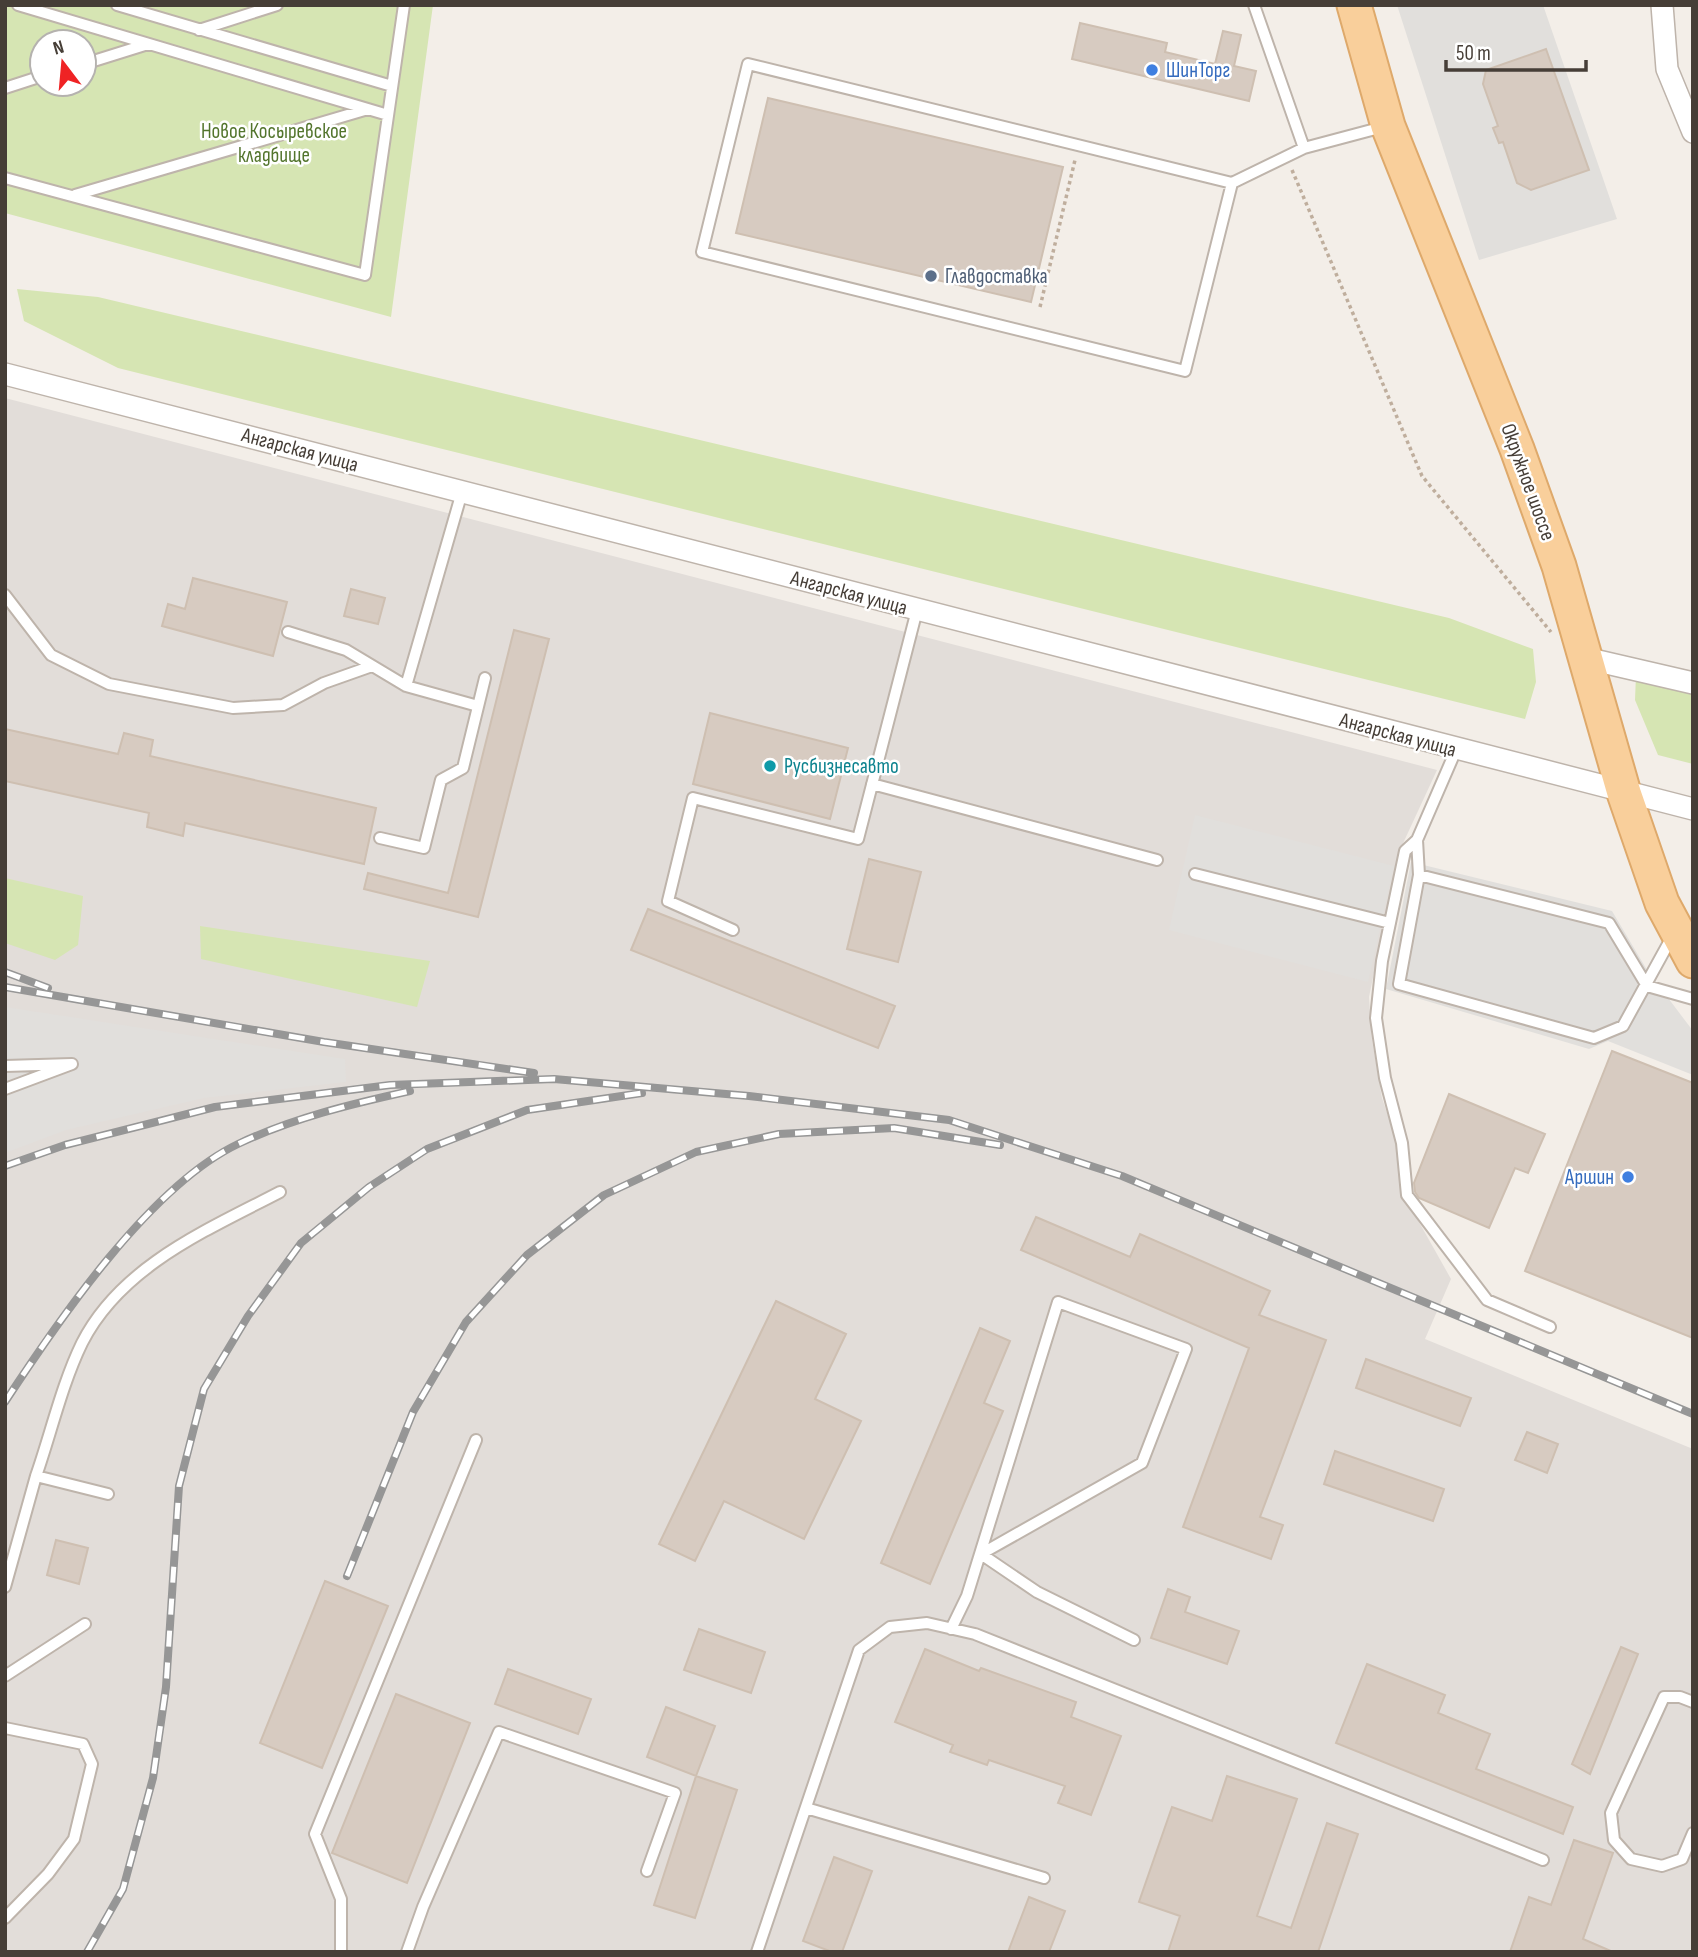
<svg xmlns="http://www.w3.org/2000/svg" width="1698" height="1957" font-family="'Sofia Sans Condensed',sans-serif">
  <rect width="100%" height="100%" fill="#f3eee8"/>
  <path fill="#e2ddd9" d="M5,398L1437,770L1399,852L1369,997L1372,1040L1382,1098L1403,1161L1406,1199L1451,1279L1425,1339L1693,1449V1952H5Z"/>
  <path fill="#d6e5b3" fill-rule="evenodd" d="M5,5H433L391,317L5,213ZM42,42H84V84H42Z
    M17,289L98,297L1449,618L1533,649L1536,682L1525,719L118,368L24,321Z
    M1636,675L1693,690V764L1658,755L1635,700Z
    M5,878L83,896L78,945L55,960L5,943Z
    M200,926L430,961L417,1007L201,959Z"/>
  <path fill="#e1dfdc" d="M1397,5H1543L1617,219L1479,260Z
    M1195,815L1394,866L1368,982L1169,930Z
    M1411,862L1612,911L1647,970L1693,1031V1075L1608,1041L1589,1049L1386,989Z
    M5,1007L345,1059L346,1082L204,1098L66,1130L5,1153Z"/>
  <path fill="#d7cbc1" stroke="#cebfb1" stroke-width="2" d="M1080,23L1167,43L1165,52L1215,64L1223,31L1241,35L1234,66L1256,71L1249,101L1072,59Z
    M1546,49L1589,170L1531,190L1517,183L1503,142L1499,143L1493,128L1498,126L1483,84L1486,70Z
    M768,98L1063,167L1031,302L736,233Z
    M193,578L287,602L273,656L162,626L168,604L185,609Z
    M351,589L385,598L378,624L344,616Z
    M514,630L549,639L478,917L364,889L368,873L448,893Z
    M710,713L848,748L830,819L693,784Z
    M5,729L118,754L124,733L153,740L150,756L376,808L364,864L185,823L183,836L147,827L149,813L5,781Z
    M869,859L921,872L898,962L847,949Z
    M648,909L895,1006L878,1048L631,950Z
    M1612,1051L1693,1083V1338L1525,1271Z
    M1449,1094L1545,1134L1528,1173L1515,1168L1489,1228L1419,1198L1415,1192L1414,1183Z
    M1036,1217L1130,1257L1140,1234L1270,1291L1259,1315L1326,1340L1260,1517L1283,1525L1271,1559L1183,1527L1249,1348L1021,1250Z
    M776,1301L846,1334L815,1399L861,1421L804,1539L724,1501L695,1561L659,1544Z
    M980,1328L1010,1341L984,1403L1003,1411L930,1584L881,1563Z
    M1366,1359L1471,1398L1460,1426L1356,1388Z
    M1527,1432L1558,1444L1547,1473L1515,1460Z
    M1335,1451L1444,1489L1433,1521L1324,1484Z
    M56,1540L88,1548L79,1584L47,1575Z
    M325,1581L388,1606L322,1768L260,1743Z
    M1168,1589L1190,1597L1185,1612L1239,1631L1227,1664L1151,1638Z
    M699,1629L765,1652L751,1693L684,1670Z
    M1621,1647L1638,1654L1590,1774L1572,1764Z
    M925,1649L979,1671L981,1668L1076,1702L1071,1717L1121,1736L1091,1815L1058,1803L1065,1786L989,1760L987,1765L950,1752L953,1745L895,1722Z
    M1367,1664L1445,1695L1438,1713L1490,1734L1476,1769L1573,1807L1563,1834L1336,1743Z
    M508,1669L591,1699L578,1734L495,1704Z
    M396,1694L470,1723L407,1883L332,1853Z
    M666,1707L715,1726L696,1776L647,1757Z
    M696,1776L737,1790L695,1918L654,1905Z
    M1227,1776L1297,1799L1257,1916L1291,1928L1327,1823L1358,1834L1318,1952H1168L1180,1916L1139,1902L1172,1807L1212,1821Z
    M1574,1840L1613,1853L1583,1939L1613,1952H1510L1529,1897L1551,1905Z
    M834,1857L872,1871L842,1952H832L803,1941Z
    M1029,1897L1065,1911L1049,1952H1008Z"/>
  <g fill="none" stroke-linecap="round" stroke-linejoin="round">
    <defs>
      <path id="lane" d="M18,5L388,115
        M117,5L392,86
        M1254,5L1304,148
        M199,30L277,5
        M84,64L148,44
        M748,64L1232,183L1185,371L702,252Z
        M5,88L42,76
        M5,178L365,275L404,5
        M1232,183L1304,148L1383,127
        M75,195L368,109
        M462,492L406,686L478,706
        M5,595L51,655L109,684L233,708L283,705L324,683L372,666
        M288,632L346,650L406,686
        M1456,750L1417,840L1419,875L1399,984L1594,1038L1623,1026L1673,935
        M872,784L1157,860
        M380,838L424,848L441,780L463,768L485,678
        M1417,840L1405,851L1382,961L1376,1018L1385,1078L1402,1143L1407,1195L1487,1300L1550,1327
        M1195,874L1390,923
        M1419,875L1609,923L1647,986L1693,999
        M733,930L668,901L693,798L858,839L917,610
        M5,1066L72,1064L5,1089
        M36,1476C51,1433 62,1384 82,1343C121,1266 207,1230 280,1192
        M5,1587L36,1476L108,1494
        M951,1629L967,1596L1058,1302L1186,1349L1142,1463L981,1554L1037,1592L1134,1640
        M5,1676L85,1624
        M1693,1702L1680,1697H1664L1611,1813L1614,1840L1631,1859L1662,1866L1682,1859L1693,1833
        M5,1728L83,1744L92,1764L74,1839L48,1874L5,1918
        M806,1808L1044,1878
        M341,1952V1899L315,1834L476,1440
        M407,1952L423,1907L499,1732L675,1793L647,1871
        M757,1952L859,1650L890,1627L927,1623L975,1634L1543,1860"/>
      <path id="street" d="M1662,5L1667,69L1693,132
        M5,374L1693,809
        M1585,658L1693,683"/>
      <path id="primary" d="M1354,5L1388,126L1517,449L1559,566L1624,793L1662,903L1693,961"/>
    </defs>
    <use href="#lane" stroke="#beb4ab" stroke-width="14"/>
    <use href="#street" stroke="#beb4ab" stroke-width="24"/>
    <use href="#primary" stroke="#dea96b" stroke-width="37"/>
    <path stroke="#bfae9d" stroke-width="3.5" stroke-dasharray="3.5 3.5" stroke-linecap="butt" d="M1292,170L1422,476L1551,632
      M1040,307L1075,160"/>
    <use href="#lane" stroke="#fff" stroke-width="10"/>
    <use href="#street" stroke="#fff" stroke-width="21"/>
    <use href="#primary" stroke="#f9cf9b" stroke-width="33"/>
    <defs>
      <path id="rail" d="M5,972L48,988
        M5,987L324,1042L534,1073
        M5,1166L65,1145L215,1107L390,1085L554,1079L749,1096L949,1120L1122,1176L1693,1414
        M5,1402C58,1321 150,1186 238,1144C293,1118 351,1104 410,1091
        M347,1576L413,1412L466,1322L527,1255L604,1195L696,1152L779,1134L894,1128L1000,1145
        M87,1952L123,1889L153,1778L166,1687L179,1486L204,1389L248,1316L301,1243L369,1187L427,1149L527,1110L642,1093"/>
    </defs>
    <use href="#rail" stroke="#969696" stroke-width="8"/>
    <use href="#rail" stroke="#fff" stroke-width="5" stroke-dasharray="16" stroke-linecap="butt"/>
  </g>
  <g fill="#3f7fe0" stroke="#fff" stroke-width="2.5">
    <circle cx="1152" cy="70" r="7"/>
    <circle cx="1628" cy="1177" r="7"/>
  </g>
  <circle fill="#5c6f8a" stroke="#fff" stroke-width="2.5" cx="931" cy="276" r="7"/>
  <circle fill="#0f9aa8" stroke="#fff" stroke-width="2.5" cx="770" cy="766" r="7"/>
  <g text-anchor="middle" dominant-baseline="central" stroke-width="5" stroke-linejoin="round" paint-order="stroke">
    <g font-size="21" fill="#366cbe" stroke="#fff" text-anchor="start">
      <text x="1166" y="70">ШинТорг</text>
      <text x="1614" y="1177" text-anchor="end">Аршин</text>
    </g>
    <g font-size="21" fill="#53752d" stroke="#fff">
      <text x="274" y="131">Новое Косыревское<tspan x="274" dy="24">кладбище</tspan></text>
    </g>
    <g font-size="21" fill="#4e5e75" stroke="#fff" text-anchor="start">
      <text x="945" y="276">Главдоставка</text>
    </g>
    <g font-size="21" fill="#463e37" stroke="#fff">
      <text transform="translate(300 450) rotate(15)">Ангарская улица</text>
      <text transform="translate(1528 482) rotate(70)">Окружное шоссе</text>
      <text transform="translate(849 593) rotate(15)">Ангарская улица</text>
      <text transform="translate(1398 735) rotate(15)">Ангарская улица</text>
    </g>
    <g font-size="21" fill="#0d838f" stroke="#fff" text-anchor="start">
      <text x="784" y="766">Русбизнесавто</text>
    </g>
  </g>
  <rect width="1698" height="1957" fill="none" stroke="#463e37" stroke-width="14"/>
  <g transform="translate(63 63) rotate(344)"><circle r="33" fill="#ffffff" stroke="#b5b2af" stroke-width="2"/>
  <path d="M0-5L12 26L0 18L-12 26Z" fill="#ef2324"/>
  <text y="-10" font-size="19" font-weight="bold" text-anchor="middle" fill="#463e37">N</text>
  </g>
  <path d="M1446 60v10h140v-10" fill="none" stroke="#463e37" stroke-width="3.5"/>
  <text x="1456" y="60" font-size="21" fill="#463e37" stroke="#ffffff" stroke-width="5" paint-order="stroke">50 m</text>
</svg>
